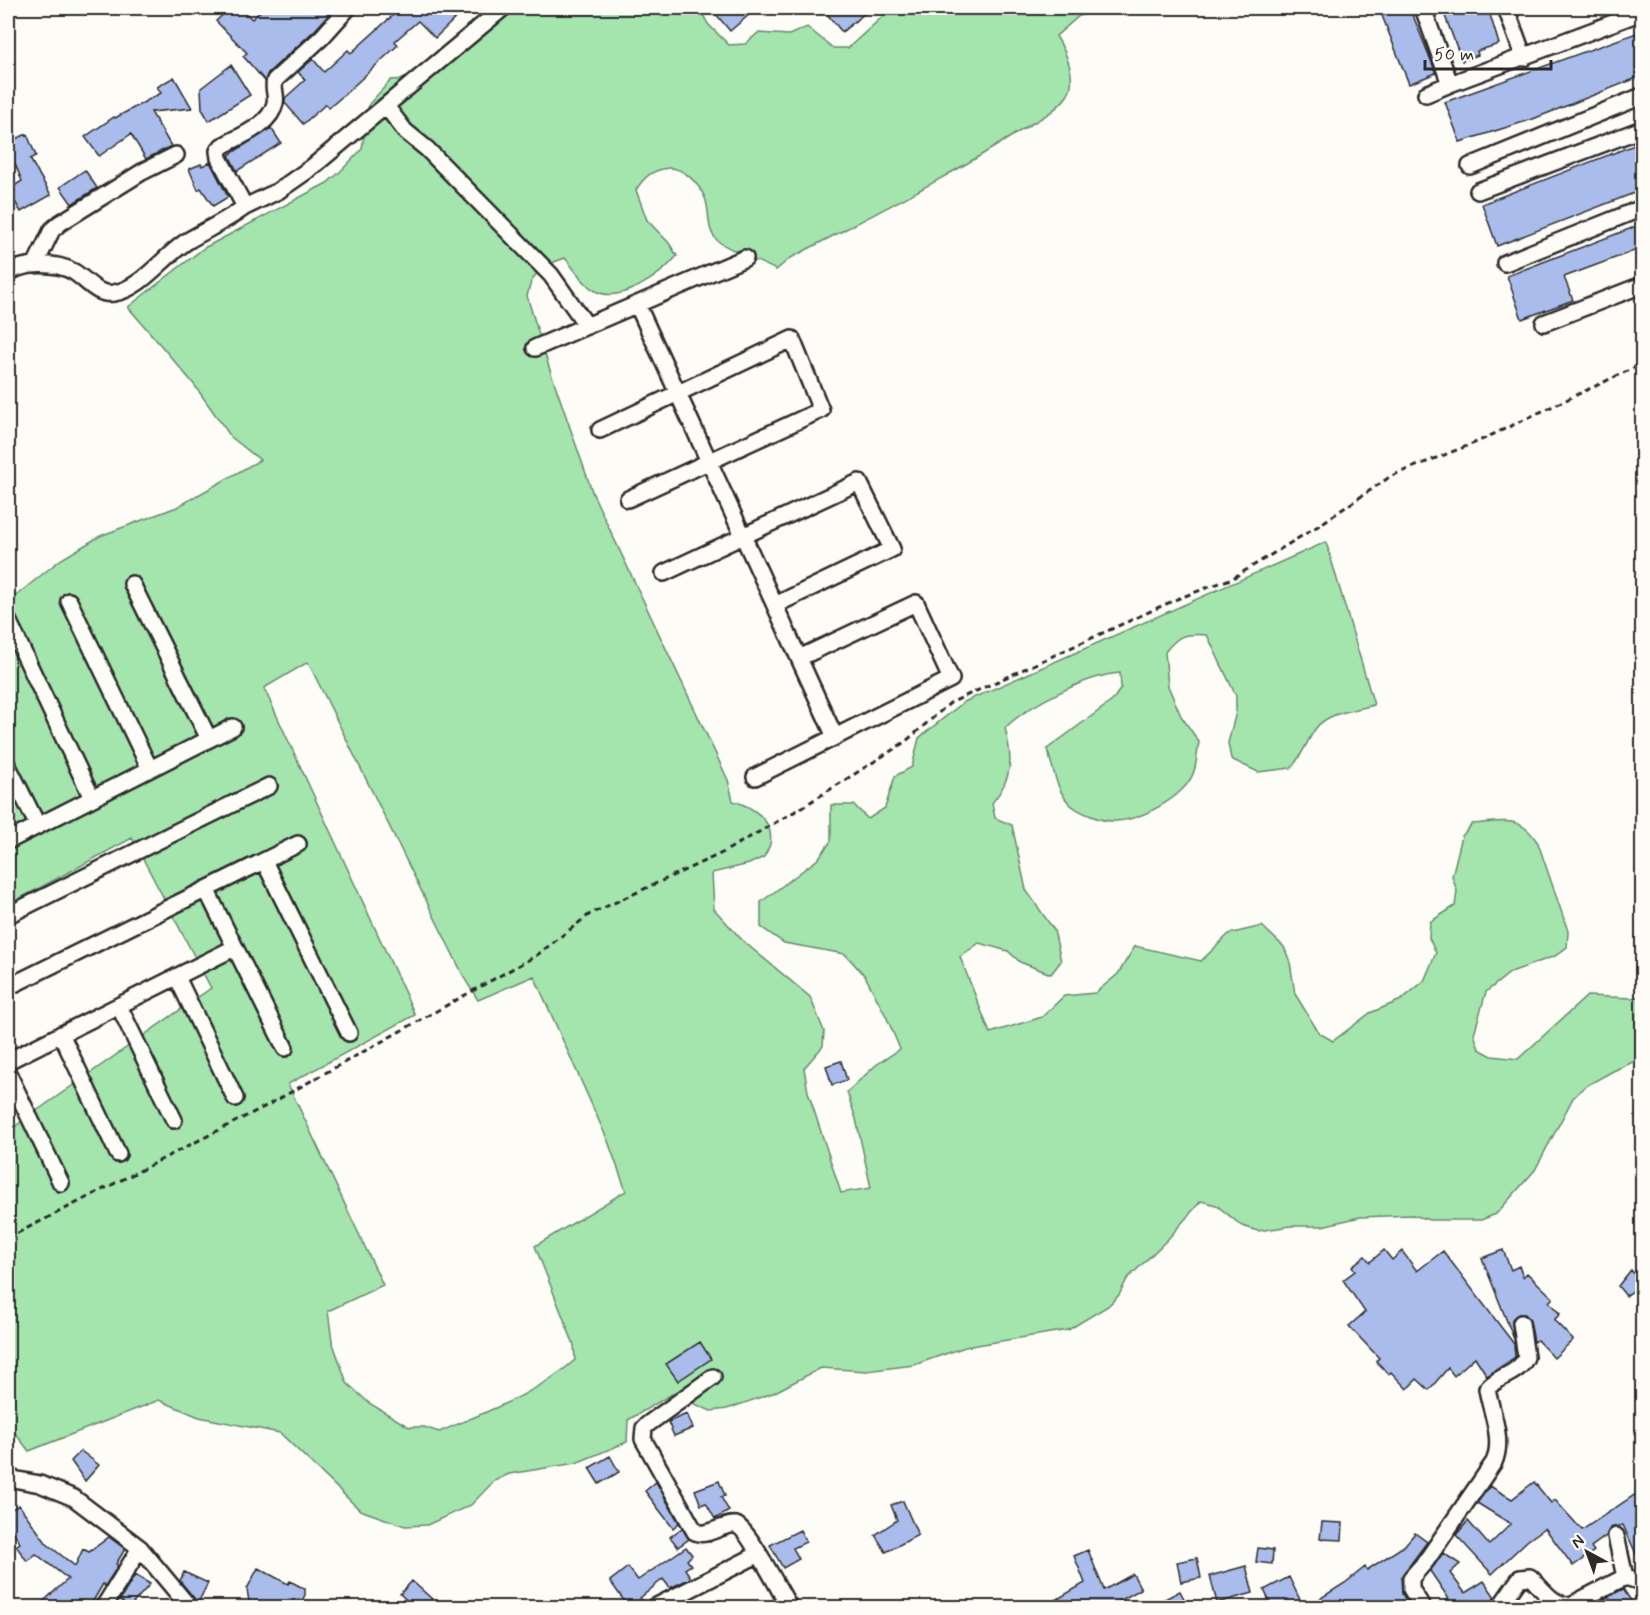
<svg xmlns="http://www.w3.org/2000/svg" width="1650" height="1615" font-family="Mynerve,sans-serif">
  <rect width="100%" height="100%" fill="#fdfcf7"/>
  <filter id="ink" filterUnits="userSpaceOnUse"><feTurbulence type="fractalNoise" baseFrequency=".0167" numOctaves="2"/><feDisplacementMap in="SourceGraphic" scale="12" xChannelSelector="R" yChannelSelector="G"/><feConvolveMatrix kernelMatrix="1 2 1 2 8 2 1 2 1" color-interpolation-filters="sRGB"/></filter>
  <g filter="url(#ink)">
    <path fill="#a4e5ae" stroke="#68886c" stroke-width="1.5" fill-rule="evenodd" d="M494,8H702L701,11L708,24L729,45L745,44L758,33L789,35L807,27L833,48H848L892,8H1100L1094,12L1079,16L1056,36C1066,52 1078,79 1067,96C1057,111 1037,120 1023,129C948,178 868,217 789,259L776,270C763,263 727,249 718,241C705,229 711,213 705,198C699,184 684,167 668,168C652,170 644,177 636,190L647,220L669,243L677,256C661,275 619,306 594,290C583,284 574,268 565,258L541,267L531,282L527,296L549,367L593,494L728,780L733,801C751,806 775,820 770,844C769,848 766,853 764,857L749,864L712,873L714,909L743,941L810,997L824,1031L823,1046L804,1068L808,1092L841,1193L871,1188L856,1119L847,1092L876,1065L900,1049L886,1016L865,976L845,954L784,943L761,927V902L818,859L831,841V805H854L868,819L885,808L895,776L912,767L919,738L964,702L1326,542L1374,705C1356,710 1328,712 1316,728C1306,742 1304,753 1291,768L1258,772L1231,759L1228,743L1236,712V696L1207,635C1185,633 1178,635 1165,652L1168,686L1181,716L1199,742C1197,751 1197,765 1193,774C1183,798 1138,822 1112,821C1101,821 1078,812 1070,804C1056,791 1053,766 1047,749L1112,701L1121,688L1120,673C1088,675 1028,705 1005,728C1013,759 1013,778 992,803L995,818L1012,825L1026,890L1054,930L1061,961L1051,974L1020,962L1008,951L979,943L960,957L990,1033L1042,1017L1064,996L1095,993L1118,974L1135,946L1201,961L1229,934L1262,926L1284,947L1290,962L1295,994L1319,1033L1333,1041L1370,1013L1401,1000L1424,981L1436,953L1429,938L1430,922L1455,906L1457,891L1452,876L1462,836L1472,824C1503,822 1519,813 1538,843L1568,931L1567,947L1555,956L1511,972L1486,992L1474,1034L1479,1049L1492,1056L1518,1059L1587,996L1632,998L1642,995V1058L1613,1071L1584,1087L1573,1098L1535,1170L1496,1214L1481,1220H1429L1413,1215L1360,1217L1322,1226H1291L1258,1231L1242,1226L1216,1205L1201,1201L1167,1240L1127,1279L1119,1295L1108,1306L1068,1330L965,1347L914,1365L866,1371L821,1368L773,1393L727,1409L711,1411L672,1394L628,1420L627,1442L576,1463L509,1474L494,1481L471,1505L427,1525L405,1526L360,1510L280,1433L199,1417L159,1400L29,1451L8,1424V1133L18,1124L211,988L132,838L8,905V602L60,560L100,536L177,507L260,460L231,437L193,383L128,307L204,248L327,183L339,173L362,149L369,104L391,80L435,77L467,25ZM308,662L466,981L478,1000L534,976L608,1141L626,1191L535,1246L574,1345L575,1360C537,1394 485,1412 439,1432L424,1427H409L369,1403L347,1383L332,1341L328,1311L383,1285L288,1084L415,1015L264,688Z"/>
    <path fill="#a9bceb" stroke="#2b2b2b" stroke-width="1.5" d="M230,8H240L252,19L264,8H335L315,30L268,73L265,81L243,56L247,53L216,21Z
      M401,8H466L435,38L418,21L395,41L398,45L345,94L329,108L326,104L303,124L285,103V98L305,80L298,72L313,59L324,72L348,50L351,53Z
      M722,8H757L730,31L715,13Z
      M822,8H871L842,32Z
      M1379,8H1410L1436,73L1409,84Z
      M1442,8H1488L1499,44L1477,51L1478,55L1462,61Z
      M1642,31V76L1533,119L1460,142L1445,102Z
      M231,65L250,95L209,121L202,109L201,88Z
      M174,77L192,108L151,112L171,146L146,159L131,134L99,156L85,137L114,117L115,118L161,93L157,87Z
      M271,128L281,143L237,171L229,155Z
      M27,134L36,156L30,159L51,195L21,212L8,190L22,181L8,147V142Z
      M1642,142V190L1497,246L1482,204Z
      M210,162L228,197L213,206L201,188L198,190L189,169L201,164L202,166Z
      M85,170L97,188L72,204L60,187Z
      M1642,224V248L1564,277L1573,300L1522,319L1507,276Z
      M841,1061L847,1080L832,1085L826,1066Z
      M1384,1250L1392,1260L1402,1251L1417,1271L1443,1251L1514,1344L1515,1357L1487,1376L1475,1357L1454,1376L1448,1368L1429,1390L1417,1379L1407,1389L1391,1372L1389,1374L1376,1361L1379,1358L1349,1326L1365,1312L1343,1280L1355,1271L1352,1266L1365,1256L1370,1262Z
      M1503,1250L1511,1270L1519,1266L1523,1277L1527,1273L1553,1298L1549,1302L1560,1314L1554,1320L1573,1340L1554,1358L1537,1340L1534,1342L1530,1321L1525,1314H1519L1512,1319L1514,1339L1482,1258Z
      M1631,1270L1642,1284L1626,1296L1618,1286Z
      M700,1342L711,1359L678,1381L666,1364Z
      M687,1414L693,1428L674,1436L668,1422Z
      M81,1451L99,1465L85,1481L71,1461Z
      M610,1456L619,1472L599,1484L589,1468Z
      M719,1481L725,1496L721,1497L729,1511L715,1519L706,1503L701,1505L695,1490Z
      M656,1482L679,1523L673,1528L645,1491Z
      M1534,1482L1551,1503L1555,1500L1582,1530L1642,1490V1567L1623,1525L1610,1528L1606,1536L1591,1547L1594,1551L1573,1566L1545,1528L1527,1541L1492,1574L1456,1535L1468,1521L1489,1545L1511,1524L1477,1503L1490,1486L1512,1499Z
      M903,1501L918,1535L886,1552L875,1535L897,1520L891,1505Z
      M19,1505L47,1544L75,1566L83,1549L89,1552L109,1537L125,1549L116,1564L118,1566L105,1586L103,1584L89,1608H36L68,1579L36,1554L27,1561L16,1546L20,1543L8,1522V1511Z
      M1322,1522L1343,1523L1342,1540L1320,1539Z
      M682,1528L689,1539L678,1547L670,1537Z
      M800,1530L806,1542L793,1548L799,1559L783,1568L770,1545Z
      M1415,1533L1427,1542L1401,1577L1402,1594L1411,1608H1305L1345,1583L1365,1567L1367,1570L1404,1546Z
      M686,1547L692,1555L687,1560L691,1565L685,1569L691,1578L670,1588L663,1579L640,1598L645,1603L643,1608H629L610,1581L628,1567L638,1580Z
      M1258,1548L1273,1550L1272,1564L1256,1562Z
      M1088,1550L1104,1590L1133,1574L1141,1589L1107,1608H1042L1085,1583L1074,1556Z
      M1443,1553L1460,1564L1450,1573L1465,1593L1484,1581L1495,1597L1490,1604L1485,1608H1434L1449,1599L1430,1571Z
      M1197,1558L1201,1578L1181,1582L1177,1562Z
      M1246,1566L1253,1593L1217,1603L1210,1576Z
      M258,1568L288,1584L290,1581L305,1589V1595L298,1608H250L247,1589Z
      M184,1572L208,1583L198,1603L180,1581Z
      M135,1575L150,1584L129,1608L120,1600Z
      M1289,1577L1304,1608H1273L1264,1590Z
      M412,1581L432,1599L423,1608H415L400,1594Z
      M1623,1589L1632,1602L1625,1608H1611L1604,1599Z
      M1180,1591L1189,1608H1148Z"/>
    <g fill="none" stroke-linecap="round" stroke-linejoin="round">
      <defs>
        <path id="minor" d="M1423,8L1450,84L1642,12
          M1506,8L1524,58
          M1426,94L1450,84
          M386,106L405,131L427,149L551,275L587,326
          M1470,166L1642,96
          M1478,191L1642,129
          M245,207L278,191L311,168L503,8
          M1505,263L1642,208
          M35,265L52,230L60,223L142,172L176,155
          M8,273C25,262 56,262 74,272C87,280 97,296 114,293C142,289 165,254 189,240C208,229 227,220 245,207L219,158L218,151L222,146C240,136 271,125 275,103C277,94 272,88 275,80L322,37L348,8
          M637,304L835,737
          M1544,323L1642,285
          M535,348L745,258
          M600,430L792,339L821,410L628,499
          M664,573L859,482L892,549L775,605
          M132,584L209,739
          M69,601L150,769
          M8,620L92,798
          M8,766L38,826
          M755,777L951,679L916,603L799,658
          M8,841L233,727
          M264,861L349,1033
          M206,889L285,1048
          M8,915L269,786
          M177,977L235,1098
          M8,987L298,844
          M119,1006L174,1120
          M61,1034L118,1154
          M8,1061L234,948
          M8,1073L61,1183
          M713,1377L648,1424L644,1428L643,1439L695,1532C708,1538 723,1523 736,1525C748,1528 781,1594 790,1608
          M8,1478L40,1484L74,1498L140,1548L190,1608
          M1616,1536L1625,1577
          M103,1608L140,1548
          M653,1608L759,1554
          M1423,1608L1411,1589V1578L1426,1561L1494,1462C1504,1439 1491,1412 1487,1389C1498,1375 1519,1375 1526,1357L1521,1323
          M1499,1608L1520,1578L1530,1577C1543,1589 1552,1606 1571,1605L1625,1577L1642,1582"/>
      </defs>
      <use href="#minor" stroke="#2b2b2b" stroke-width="20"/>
      <path stroke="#2b2b2b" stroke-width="3" stroke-dasharray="6 4.5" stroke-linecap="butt" d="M8,1238L266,1106L537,955L590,914L722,853L801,808L905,742L950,703L1177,599L1233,578L1318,526L1391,476L1477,442L1642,364"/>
      <use href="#minor" stroke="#fdfcf7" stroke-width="15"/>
    </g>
  </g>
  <rect width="1650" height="1615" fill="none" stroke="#fdfcf7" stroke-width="30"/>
  <rect x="15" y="15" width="1620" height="1585" fill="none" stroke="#2b2b2b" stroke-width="2" filter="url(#ink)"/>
  <g transform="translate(1587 1552) rotate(319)" stroke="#fdfcf7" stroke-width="4.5" paint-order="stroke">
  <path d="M0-4.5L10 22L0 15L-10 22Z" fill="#2b2b2b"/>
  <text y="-9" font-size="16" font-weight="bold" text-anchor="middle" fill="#2b2b2b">N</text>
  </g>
  <path d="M1425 60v9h126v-9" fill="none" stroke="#2b2b2b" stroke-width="3"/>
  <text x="1434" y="60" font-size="18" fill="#2b2b2b" stroke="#fdfcf7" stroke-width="4.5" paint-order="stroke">50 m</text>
</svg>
